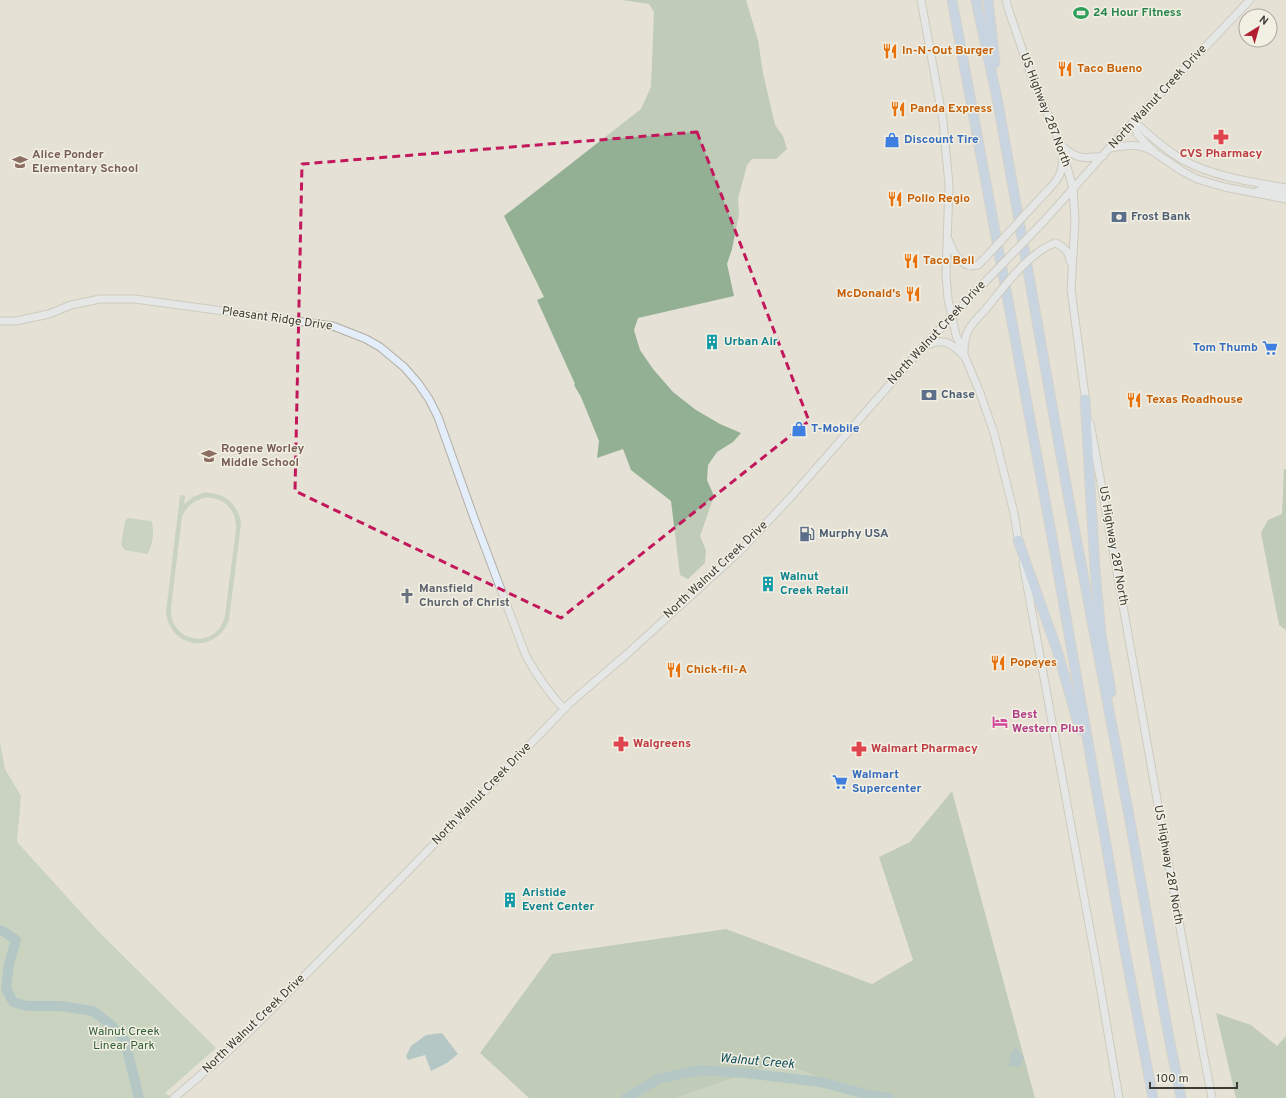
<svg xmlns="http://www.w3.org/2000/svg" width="1286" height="1098" font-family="Overpass,sans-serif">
  <rect width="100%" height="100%" fill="#e5e1d6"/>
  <path fill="#a6c2a7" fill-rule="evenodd" d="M203,493C223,491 239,504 241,524L229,620C216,655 170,649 166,612L180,495L185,496L184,504L193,497ZM204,498C223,496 237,510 236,529L225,615C218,651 169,644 171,608L182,517C186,507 193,501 204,498Z
    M128,518L151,521C155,528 153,547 147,554L125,550L121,545L125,521Z
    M0,742L5,769L21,796L17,842L97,930L216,1048L165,1093L173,1098H0Z
    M781,1062L869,1098H676Z"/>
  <path fill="#93b094" d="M622,0H746L758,40L763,73L775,125L783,136L787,149L776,159H752L747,165L738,199L739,214L732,249L727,264L734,296L638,318L634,330L640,350L653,369L673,392L696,410L720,424L741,433L733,442L717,452L708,465L707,480L714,496L700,536L706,550L705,563L688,579L680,575L671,501L631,470L623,449L597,458L599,441L581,397L574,385L575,384L537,300L544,297L504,216L641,109L651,87L654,12L649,4Z
    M1284,469H1286V630L1279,625L1261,533L1268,520L1282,514Z
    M952,791L1035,1098H869L781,1062L676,1098H529L480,1053L552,954L726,929L872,984L913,960L879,857L910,842Z
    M1216,1013L1251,1025L1277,1046L1286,1036V1098H1236Z"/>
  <path fill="#7aa7b2" d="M442,1033L458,1054L447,1063L431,1071L425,1055L408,1060L406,1056L411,1046L426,1035Z
    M1016,1047L1024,1057L1020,1067L1009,1066L1010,1054Z"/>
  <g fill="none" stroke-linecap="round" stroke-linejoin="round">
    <path stroke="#7aa7b2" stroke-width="10" d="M0,930L3,931L16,940L9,964L6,988L13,1002L27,1006H60L93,1011L111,1025L125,1041L139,1098
      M626,1098L658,1079L699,1070L745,1073L821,1082L869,1095L889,1098"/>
    <defs>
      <path id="secondary" d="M921,0L943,121L949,185L946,275L948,299L956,335L980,393L994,433L1014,513L1019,545
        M1006,0L1008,8L1032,78L1060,143L1073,188L1075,221L1071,289L1086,403
        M1134,122L1137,134L1154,152L1182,171L1197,179L1224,187L1286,199
        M1134,122C1150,135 1166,151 1185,161C1215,177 1253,182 1286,188
        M1061,145C1076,159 1083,159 1103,156
        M1110,148C1124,146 1137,143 1150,150
        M1047,191C1057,181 1064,172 1062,158
        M1256,192L1261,190L1286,192
        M1045,220L1120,136L1250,0
        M949,241C954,253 957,262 970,266
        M1055,243C1064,247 1069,251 1070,261
        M0,321H16L49,314L71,305L100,299H135L333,326L366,339L380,347L404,367L418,383L429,399L438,417L474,518L526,656C537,676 549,693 564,709
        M925,346C942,338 949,341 962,354
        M964,352C964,330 972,324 986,309
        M1090,423C1132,648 1168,874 1212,1098
        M1023,563L1097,968L1119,1098
        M174,1098L223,1056L254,1027L408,871L571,702L627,654L740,551L790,498L922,348L982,285"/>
      <path id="highway" d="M952,0L1051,532L1122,935L1153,1098
        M976,0L998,103L1068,495L1128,810L1166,1022L1181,1098
        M988,0L995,63
        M1085,399L1095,569L1101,634L1111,692
        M1018,540L1058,653L1080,730"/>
    </defs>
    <use href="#secondary" stroke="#b1aea3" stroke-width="9"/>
    <use href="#highway" stroke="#c1c1bf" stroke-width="11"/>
    <use href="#secondary" stroke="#e4edfa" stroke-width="7"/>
    <use href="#highway" stroke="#a4c4ed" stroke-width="9"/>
    <defs>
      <path id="secondary-bridge" d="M970,266L978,265L984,259L1047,191
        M982,285L1045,220
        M986,309C1003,288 1029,252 1055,243"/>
    </defs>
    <use href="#secondary-bridge" stroke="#b1aea3" stroke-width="9" stroke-linecap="butt"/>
    <use href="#secondary-bridge" stroke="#e4edfa" stroke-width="7"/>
  </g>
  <path d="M0 0H1286V1098H0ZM697,132L809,421L561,618L295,491L302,164Z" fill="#e5e1d6" fill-opacity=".55" fill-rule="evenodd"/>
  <path fill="none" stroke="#c2185b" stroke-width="3" stroke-dasharray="8 5" stroke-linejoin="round" d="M697,132L809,421L561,618L295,491L302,164Z"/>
  <defs>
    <symbol id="stadium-bare" viewBox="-9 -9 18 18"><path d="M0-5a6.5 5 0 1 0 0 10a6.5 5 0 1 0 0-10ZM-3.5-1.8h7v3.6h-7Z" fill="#2e9e5b" stroke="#f2efe3" stroke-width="2.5" paint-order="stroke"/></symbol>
    <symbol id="restaurant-bare" viewBox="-9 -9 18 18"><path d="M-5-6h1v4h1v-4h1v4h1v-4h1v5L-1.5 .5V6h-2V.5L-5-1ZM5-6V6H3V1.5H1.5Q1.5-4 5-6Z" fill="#e8710a" stroke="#f2efe3" stroke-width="2.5" paint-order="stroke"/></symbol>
    <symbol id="pharmacy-bare" viewBox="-9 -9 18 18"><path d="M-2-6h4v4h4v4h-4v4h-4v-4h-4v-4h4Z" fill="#e0444e" stroke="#f2efe3" stroke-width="2.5" paint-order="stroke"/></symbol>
    <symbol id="shop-bare" viewBox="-9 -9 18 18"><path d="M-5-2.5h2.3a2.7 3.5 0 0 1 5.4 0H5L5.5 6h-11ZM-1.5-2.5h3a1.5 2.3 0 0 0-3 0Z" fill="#3f7fe0" stroke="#f2efe3" stroke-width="2.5" paint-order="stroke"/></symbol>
    <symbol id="school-bare" viewBox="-9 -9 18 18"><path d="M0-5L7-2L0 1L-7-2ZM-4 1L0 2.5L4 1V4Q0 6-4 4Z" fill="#8d6e63" stroke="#f2efe3" stroke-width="2.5" paint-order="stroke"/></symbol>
    <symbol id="bank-bare" viewBox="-9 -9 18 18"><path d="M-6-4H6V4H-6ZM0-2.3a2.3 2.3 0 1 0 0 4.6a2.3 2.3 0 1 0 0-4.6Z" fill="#5c6f8a" stroke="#f2efe3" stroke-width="2.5" paint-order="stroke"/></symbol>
    <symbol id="building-bare" viewBox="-9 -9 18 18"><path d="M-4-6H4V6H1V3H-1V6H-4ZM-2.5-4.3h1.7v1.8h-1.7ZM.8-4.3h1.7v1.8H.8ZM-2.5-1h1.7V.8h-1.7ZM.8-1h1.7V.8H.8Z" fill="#0f9aa8" stroke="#f2efe3" stroke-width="2.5" paint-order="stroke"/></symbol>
    <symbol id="supermarket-bare" viewBox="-9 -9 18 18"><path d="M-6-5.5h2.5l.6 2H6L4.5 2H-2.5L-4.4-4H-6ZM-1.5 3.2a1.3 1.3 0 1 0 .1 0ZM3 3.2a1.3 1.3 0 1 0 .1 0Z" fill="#3f7fe0" stroke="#f2efe3" stroke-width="2.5" paint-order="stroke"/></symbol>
    <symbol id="fuel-bare" viewBox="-9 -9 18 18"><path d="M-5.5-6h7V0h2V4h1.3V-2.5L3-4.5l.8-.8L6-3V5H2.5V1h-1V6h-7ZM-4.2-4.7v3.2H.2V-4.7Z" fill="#5c6f8a" stroke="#f2efe3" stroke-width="2.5" paint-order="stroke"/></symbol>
    <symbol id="church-bare" viewBox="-9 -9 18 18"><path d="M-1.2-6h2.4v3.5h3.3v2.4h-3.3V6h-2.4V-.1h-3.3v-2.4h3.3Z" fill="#6b7280" stroke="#f2efe3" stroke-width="2.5" paint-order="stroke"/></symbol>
    <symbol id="hotel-bare" viewBox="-9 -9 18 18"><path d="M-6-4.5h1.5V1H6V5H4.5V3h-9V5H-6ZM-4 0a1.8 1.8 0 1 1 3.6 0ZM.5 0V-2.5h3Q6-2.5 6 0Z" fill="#d1479c" stroke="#f2efe3" stroke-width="2.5" paint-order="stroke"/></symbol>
  </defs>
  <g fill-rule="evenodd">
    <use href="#stadium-bare" x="1070" y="2" width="22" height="22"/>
    <use href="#restaurant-bare" x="879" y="40" width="22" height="22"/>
    <use href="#restaurant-bare" x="1054" y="58" width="22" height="22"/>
    <use href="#restaurant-bare" x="887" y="98" width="22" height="22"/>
    <use href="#pharmacy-bare" x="1210" y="126" width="22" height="22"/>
    <use href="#shop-bare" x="881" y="129" width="22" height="22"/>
    <use href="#school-bare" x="9" y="151" width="22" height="22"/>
    <use href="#restaurant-bare" x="884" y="188" width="22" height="22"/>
    <use href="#bank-bare" x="1108" y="206" width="22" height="22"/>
    <use href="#restaurant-bare" x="900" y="250" width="22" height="22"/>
    <use href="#restaurant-bare" x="902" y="283" width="22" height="22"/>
    <use href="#building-bare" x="701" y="331" width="22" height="22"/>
    <use href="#supermarket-bare" x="1259" y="337" width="22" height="22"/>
    <use href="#bank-bare" x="918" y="384" width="22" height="22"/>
    <use href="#restaurant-bare" x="1123" y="389" width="22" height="22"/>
    <use href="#shop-bare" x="788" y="418" width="22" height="22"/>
    <use href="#school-bare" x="198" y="445" width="22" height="22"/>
    <use href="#fuel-bare" x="796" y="523" width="22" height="22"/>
    <use href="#building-bare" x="757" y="573" width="22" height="22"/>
    <use href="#church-bare" x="396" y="585" width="22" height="22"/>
    <use href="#restaurant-bare" x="987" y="652" width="22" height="22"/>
    <use href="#restaurant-bare" x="663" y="659" width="22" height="22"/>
    <use href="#hotel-bare" x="989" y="711" width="22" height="22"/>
    <use href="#pharmacy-bare" x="610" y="733" width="22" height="22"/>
    <use href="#pharmacy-bare" x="848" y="738" width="22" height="22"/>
    <use href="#supermarket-bare" x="829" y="771" width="22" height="22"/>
    <use href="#building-bare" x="499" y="889" width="22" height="22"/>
  </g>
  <g text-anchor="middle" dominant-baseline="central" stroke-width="3" stroke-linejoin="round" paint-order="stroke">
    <g font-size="12" font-weight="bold" fill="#27864d" stroke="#f2efe3" text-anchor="start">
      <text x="1093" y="13">24 Hour Fitness</text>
    </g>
    <g font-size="12" font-weight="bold" fill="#c56008" stroke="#f2efe3" text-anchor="start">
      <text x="902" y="51">In-N-Out Burger</text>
      <text x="1077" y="69">Taco Bueno</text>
      <text x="910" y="109">Panda Express</text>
      <text x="907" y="199">Pollo Regio</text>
      <text x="923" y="261">Taco Bell</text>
      <text x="901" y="294" text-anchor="end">McDonald's</text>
      <text x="1146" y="400">Texas Roadhouse</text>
      <text x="1010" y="663">Popeyes</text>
      <text x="686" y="670">Chick-fil-A</text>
    </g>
    <g font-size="12" fill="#3d3c37" stroke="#f2efe3">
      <text transform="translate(1158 97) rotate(-47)">North Walnut Creek Drive</text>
      <text transform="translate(1045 110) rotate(69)">US Highway 287 North</text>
      <text transform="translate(277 319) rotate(8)">Pleasant Ridge Drive</text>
      <text transform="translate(937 333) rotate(-47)">North Walnut Creek Drive</text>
      <text transform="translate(1113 546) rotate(80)">US Highway 287 North</text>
      <text transform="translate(716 570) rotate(-43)">North Walnut Creek Drive</text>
      <text transform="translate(482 794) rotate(-46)">North Walnut Creek Drive</text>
      <text transform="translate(1168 865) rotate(80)">US Highway 287 North</text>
      <text transform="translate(254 1024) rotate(-44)">North Walnut Creek Drive</text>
    </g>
    <g font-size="12" font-weight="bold" fill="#366cbe" stroke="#f2efe3" text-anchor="start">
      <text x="904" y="140">Discount Tire</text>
      <text x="1258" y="348" text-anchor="end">Tom Thumb</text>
      <text x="811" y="429">T-Mobile</text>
      <text x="852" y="775">Walmart<tspan x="852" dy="14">Supercenter</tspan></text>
    </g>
    <g font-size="12" font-weight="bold" fill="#be3a42" stroke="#f2efe3" text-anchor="start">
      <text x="1221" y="154" text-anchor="middle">CVS Pharmacy</text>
      <text x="633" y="744">Walgreens</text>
      <text x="871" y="749">Walmart Pharmacy</text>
    </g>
    <g font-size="12" font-weight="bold" fill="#785e54" stroke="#f2efe3" text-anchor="start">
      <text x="32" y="155">Alice Ponder<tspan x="32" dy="14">Elementary School</tspan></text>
      <text x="221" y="449">Rogene Worley<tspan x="221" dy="14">Middle School</tspan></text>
    </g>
    <g font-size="12" font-weight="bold" fill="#4e5e75" stroke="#f2efe3" text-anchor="start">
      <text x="1131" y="217">Frost Bank</text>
      <text x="941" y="395">Chase</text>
      <text x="819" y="534">Murphy USA</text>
    </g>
    <g font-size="12" font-weight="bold" fill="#0d838f" stroke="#f2efe3" text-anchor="start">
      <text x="724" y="342">Urban Air</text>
      <text x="780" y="577">Walnut<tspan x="780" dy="14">Creek Retail</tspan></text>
      <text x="522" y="893">Aristide<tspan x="522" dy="14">Event Center</tspan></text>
    </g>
    <g font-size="12" font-weight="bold" fill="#5b616d" stroke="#f2efe3" text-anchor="start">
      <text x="419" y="589">Mansfield<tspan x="419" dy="14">Church of Christ</tspan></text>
    </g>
    <g font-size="12" font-weight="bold" fill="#b23c85" stroke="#f2efe3" text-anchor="start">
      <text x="1012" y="715">Best<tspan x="1012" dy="14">Western Plus</tspan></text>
    </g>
    <g font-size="12" fill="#346039" stroke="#f2efe3">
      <text x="124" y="1032">Walnut Creek<tspan x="124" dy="14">Linear Park</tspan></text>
    </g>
    <g font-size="13" font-style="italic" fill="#11515e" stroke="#f2efe3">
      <text transform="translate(757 1062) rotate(5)">Walnut Creek</text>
    </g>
  </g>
  <g transform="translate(1258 28) rotate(37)"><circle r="19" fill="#f2efe3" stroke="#aaa79e"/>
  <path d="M0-3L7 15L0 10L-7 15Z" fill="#b21f30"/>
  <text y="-6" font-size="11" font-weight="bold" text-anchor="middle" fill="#3d3c37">N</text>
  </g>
  <path d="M1150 1082v6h87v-6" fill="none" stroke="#3d3c37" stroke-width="2"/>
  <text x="1156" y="1082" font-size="12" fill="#3d3c37" stroke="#f2efe3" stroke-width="3" paint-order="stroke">100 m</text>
</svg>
